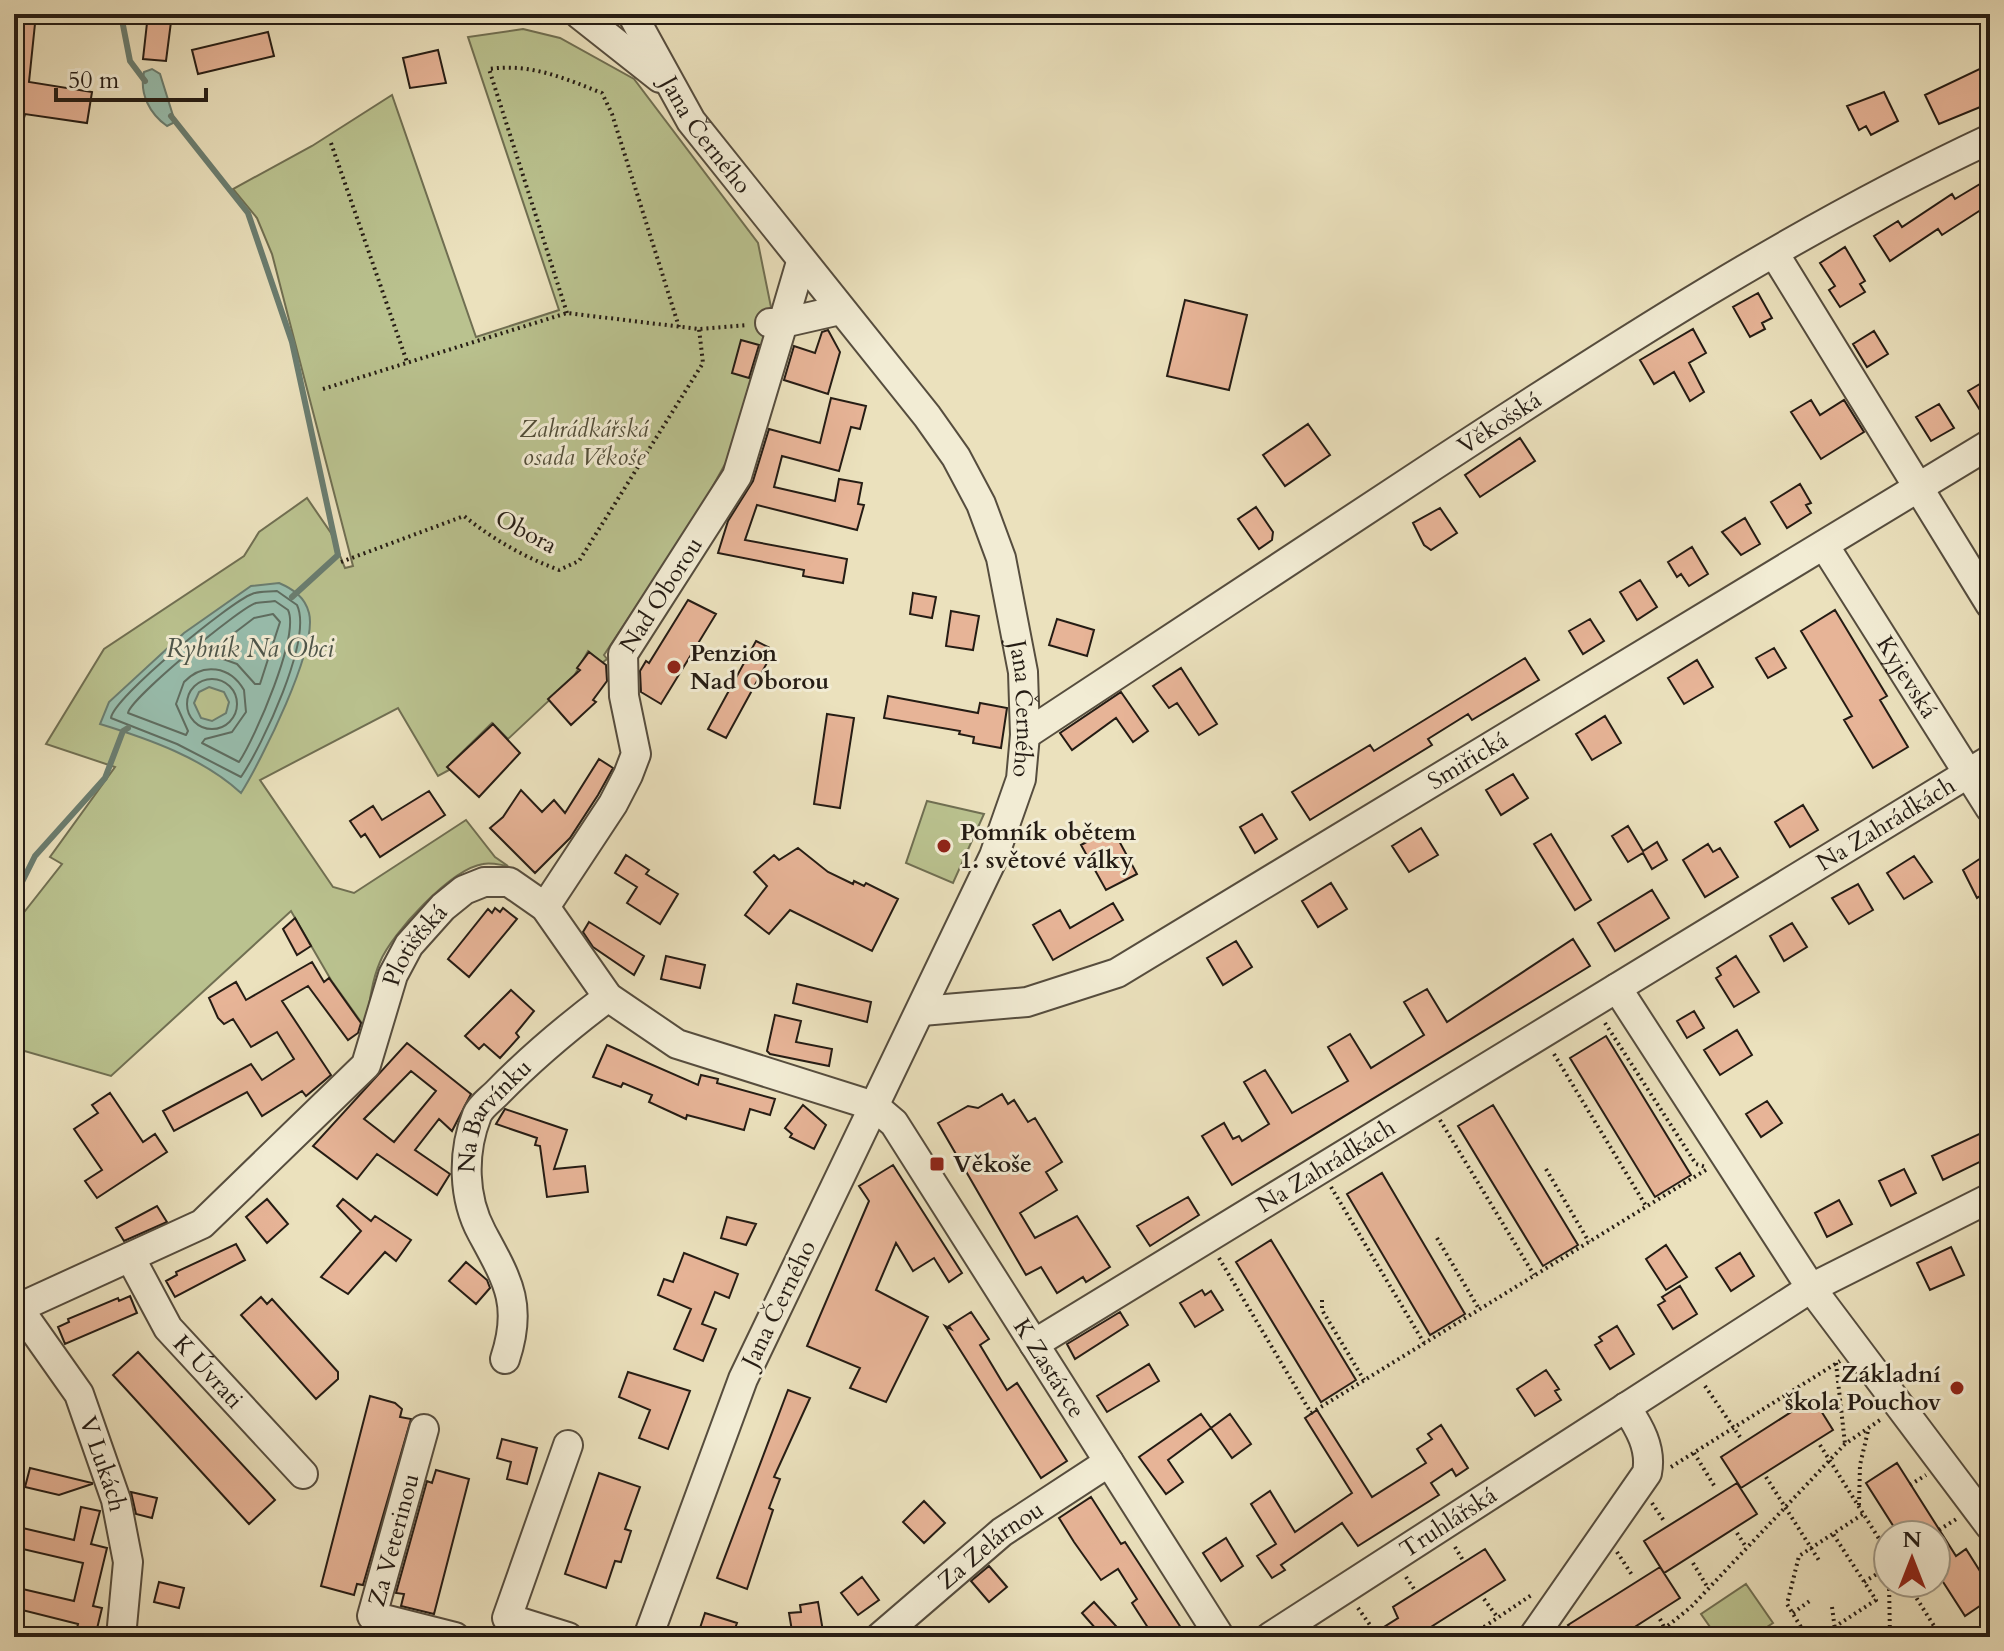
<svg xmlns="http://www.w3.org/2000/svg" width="2004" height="1651" font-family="Cardo,serif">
  <rect width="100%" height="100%" fill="#ebe1bd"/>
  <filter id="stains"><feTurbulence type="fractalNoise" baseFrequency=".0025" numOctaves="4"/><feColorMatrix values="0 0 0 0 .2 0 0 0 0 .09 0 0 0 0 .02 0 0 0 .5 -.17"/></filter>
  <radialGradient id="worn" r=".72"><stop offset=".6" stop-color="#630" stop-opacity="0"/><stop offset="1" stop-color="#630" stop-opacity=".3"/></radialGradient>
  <path fill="#bac28f" stroke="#706f52" stroke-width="2" d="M523,29L560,38L634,79L758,243L773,317L740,437L697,515L604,655L607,659L602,663L588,651L573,678L508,739L492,723L451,763L449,770L438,776L398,708L260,780L333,887L354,893L466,820L495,857L508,866C500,865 491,862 483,864C451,869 392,933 380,962C371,983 369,1006 366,1029L331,980L291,911L111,1076L14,1048V925L62,864L50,857L115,767L46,744L104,649L244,556L259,532L307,498L331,533L345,568L353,566L272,254L257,218L233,189L312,146L392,95L476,337L559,310L468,37Z
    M927,801L984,814L953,883L906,863Z
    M1746,1584L1773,1623L1752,1637H1717L1701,1614Z"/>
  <path fill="#98beae" stroke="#6a7d70" stroke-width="2" fill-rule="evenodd" d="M152,69L160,74L175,122L167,126C150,114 139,94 144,72Z
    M279,583C293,589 305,597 309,613C318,648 261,761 241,793C203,758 149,739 100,724L109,702L184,633L251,586ZM209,687L224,692L229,702L226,713L212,721L201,718L194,703L199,692Z"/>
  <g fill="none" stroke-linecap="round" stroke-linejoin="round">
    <path stroke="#5e6d61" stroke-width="2" d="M277,591L297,605C313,639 262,746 241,777L177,744L111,718C113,698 230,602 252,594C259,591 269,592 277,591Z
      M275,601L288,610C300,635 255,738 239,762L202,743L205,739L232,732L246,712L244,690C230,666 203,662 184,682L176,704L188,731L186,735L128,713C130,699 238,609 256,603C262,602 269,602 275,601Z
      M273,614L280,622L260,684H255L237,664L212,655V650L254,618Z
      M187 704a25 25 0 1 1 50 0a25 25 0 1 1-50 0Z"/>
    <path stroke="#6a7d70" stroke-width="6" d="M121,15L130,61L145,81
      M171,116L248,213L292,342L338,555L292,597
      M14,898L35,856L105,778L123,731L128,728"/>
  </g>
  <path fill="#e7b497" stroke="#251c14" stroke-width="2" fill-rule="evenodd" d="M14,14H36L29,82L92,92L87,123L25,114L24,118L14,117Z
    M148,14H172L166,61L143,59Z
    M268,32L274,56L198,74L192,50Z
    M438,50L446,83L410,88L403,58Z
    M1990,64V103L1939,124L1925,95Z
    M1884,92L1898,121L1871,135L1866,126L1859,130L1847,106Z
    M1990,178V204L1942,235L1938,229L1890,261L1874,236L1898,221L1902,227L1952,194L1955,199Z
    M1845,247L1865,281L1860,284L1865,292L1840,307L1829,290L1835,286L1820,263Z
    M1758,293L1772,318L1762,323L1765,329L1750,337L1733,307Z
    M1185,300L1247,315L1229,390L1167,376Z
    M1693,329L1706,353L1689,363L1704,392L1690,401L1674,372L1654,384L1640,360Z
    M828,330L840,352L828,394L784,380L794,346L815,353L822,332Z
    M1874,331L1888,354L1867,367L1853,344Z
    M741,340L759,345L749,378L732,373Z
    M1990,378V426L1968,391Z
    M831,398L866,406L860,429L851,427L839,471L782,456L774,487L835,501L839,479L862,483L858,504L864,505L857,530L757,505L745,540L847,559L843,583L803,576L804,570L718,553L728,521L753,481L769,429L820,443Z
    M1811,400L1820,415L1844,400L1864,432L1821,459L1791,412Z
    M1939,404L1954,428L1931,441L1916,417Z
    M1308,424L1330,455L1285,486L1263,455Z
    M1520,438L1535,461L1480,497L1465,475Z
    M1800,484L1811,503L1806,505L1811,513L1787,528L1771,502Z
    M1256,507L1273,532L1272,540L1259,549L1238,519Z
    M1440,508L1457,533L1431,550L1424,545L1413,523Z
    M1745,518L1760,544L1741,555L1722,532Z
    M1692,547L1708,574L1689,586L1681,574L1677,577L1668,562Z
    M1640,580L1657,607L1637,620L1620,592Z
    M913,593L936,597L932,618L910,614Z
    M688,600L716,614L661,704L641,692L640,671L646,661L649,663Z
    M1835,610L1887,696L1880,700L1908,747L1873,768L1844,720L1852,716L1801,631Z
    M951,611L979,616L973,650L946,646Z
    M1057,619L1094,630L1087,656L1049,645Z
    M1590,619L1604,641L1583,654L1569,631Z
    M756,641L774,650L726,738L708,729Z
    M1774,648L1786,668L1768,678L1756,658Z
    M589,652L606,665L607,681L593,700L596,702L571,725L548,699L580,670L577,668Z
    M1525,658L1539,680L1472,720L1468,714L1428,739L1432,745L1310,820L1292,792L1370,745L1374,751Z
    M1697,660L1713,687L1684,704L1668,678Z
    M1181,668L1217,724L1199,735L1177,703L1169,708L1153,686Z
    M1121,692L1148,731L1133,742L1116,718L1072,750L1060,733Z
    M888,696L978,713L980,703L1007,708L1001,748L973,743L974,737L959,734L960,731L884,718Z
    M827,714L854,718L840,808L814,804Z
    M1605,716L1621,743L1592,760L1576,734Z
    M493,724L520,753L479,797L447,767Z
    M599,759L613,768L598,795L570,838L535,873L490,828L503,817L521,790L542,812L554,800L565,813Z
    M1513,774L1528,798L1501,815L1486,790Z
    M429,791L445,815L380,857L365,834L361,837L350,821L373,806L382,820Z
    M1803,805L1818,830L1790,847L1775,822Z
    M1262,814L1277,839L1255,853L1240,827Z
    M1628,826L1643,851L1657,842L1667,860L1652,869L1643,853L1628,862L1612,836Z
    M1112,828L1137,874L1106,890L1081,845Z
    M1421,828L1438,855L1409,872L1392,846Z
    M1551,834L1591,900L1575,910L1534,844Z
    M1708,844L1713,852L1720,848L1738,877L1705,897L1683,860Z
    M798,848L828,872L853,884L854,881L864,886L866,883L898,899L872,951L790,910L769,934L745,915L767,886L754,872L774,855L779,860Z
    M1990,852V889L1977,898L1963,870Z
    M626,855L649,870L646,874L678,894L660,924L627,903L637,887L615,873Z
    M1914,856L1932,882L1904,899L1887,873Z
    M1331,883L1347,909L1318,927L1302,901Z
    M1858,884L1873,910L1849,924L1832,898Z
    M1652,890L1669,918L1615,951L1598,923Z
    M1113,903L1123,920L1053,960L1033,925L1060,910L1070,928Z
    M495,908L500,912L503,908L517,919L469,977L448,959L488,909L492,913Z
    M295,918L311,946L297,955L283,929Z
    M589,922L644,956L634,975L593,947L583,932Z
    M1792,923L1807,947L1784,961L1770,936Z
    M1573,939L1590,966L1232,1185L1202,1136L1224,1123L1233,1139L1239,1136L1242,1141L1269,1124L1244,1082L1265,1070L1292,1113L1348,1081L1328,1047L1350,1034L1371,1068L1424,1035L1404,1002L1427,989L1447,1022Z
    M1236,941L1252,967L1223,985L1207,958Z
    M666,956L705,965L700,988L661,979Z
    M1736,956L1759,992L1734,1007L1716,978L1721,975L1717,968Z
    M312,962L324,982L329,978L361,1023L358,1033L348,1040L308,986L282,1001L331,1075L306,1096L302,1091L262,1116L247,1092L174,1131L163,1111L251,1064L262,1080L294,1059L277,1032L251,1047L233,1019L224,1024L218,1018L209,998L236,982L246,1000Z
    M797,984L871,1002L867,1022L793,1003Z
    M511,990L534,1011L516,1033L519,1037L500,1058L484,1044L479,1049L465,1036Z
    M1694,1011L1704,1028L1687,1038L1677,1021Z
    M775,1015L801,1021L796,1042L832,1049L829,1066L770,1054L767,1051Z
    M1737,1030L1752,1055L1720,1075L1704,1050Z
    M1606,1036L1691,1175L1655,1197L1570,1058Z
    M407,1043L471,1094L452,1131L439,1119L415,1150L450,1174L437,1195L377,1154L357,1179L313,1146ZM411,1071L436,1091L394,1142L364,1119Z
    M607,1045L698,1085L701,1075L718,1079L717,1083L775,1099L770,1115L750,1109L744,1130L687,1115L686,1119L649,1102L652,1095L623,1083L621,1087L593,1077Z
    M110,1093L143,1142L155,1134L167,1152L97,1198L85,1181L102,1170L74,1129L98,1113L92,1105Z
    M1002,1094L1008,1104L1014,1100L1028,1122L1035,1118L1062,1162L1046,1172L1057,1190L1020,1213L1035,1238L1077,1216L1110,1267L1086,1282L1083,1277L1057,1293L1041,1267L1026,1275L938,1123L968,1106L978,1108Z
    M1767,1101L1782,1123L1761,1137L1746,1114Z
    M803,1105L826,1125L814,1149L790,1137L792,1134L785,1128Z
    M1493,1105L1578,1245L1543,1266L1458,1126Z
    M505,1109L567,1130L554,1169L585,1166L588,1192L547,1197L540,1146L535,1145L537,1138L496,1124Z
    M1990,1129V1157L1943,1180L1932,1156Z
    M893,1165L962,1273L949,1282L934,1258L913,1271L896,1243L876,1290L928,1317L886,1402L850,1388L860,1368L807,1346L869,1201L859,1186Z
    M1904,1169L1916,1193L1891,1206L1879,1181Z
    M1382,1173L1465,1314L1430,1335L1347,1194Z
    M1188,1197L1199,1215L1150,1246L1137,1226Z
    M267,1199L288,1224L267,1243L246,1217Z
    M343,1199L371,1221L375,1216L411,1240L396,1261L385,1252L348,1294L321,1277L361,1231L337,1206Z
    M1839,1200L1852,1224L1827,1237L1815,1213Z
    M157,1206L167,1222L124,1241L116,1228Z
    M727,1217L756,1224L746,1245L721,1238Z
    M1271,1240L1356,1380L1321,1402L1236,1262Z
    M236,1244L245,1260L175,1297L166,1281L177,1275L176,1272Z
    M1666,1245L1687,1277L1666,1290L1646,1259Z
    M1951,1247L1964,1275L1930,1290L1917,1263Z
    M684,1253L738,1274L729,1298L715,1292L702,1324L716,1329L703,1361L674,1349L691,1309L658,1295L664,1279L673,1282Z
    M1740,1253L1754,1276L1731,1291L1716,1268Z
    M466,1262L487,1280L490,1288L476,1304L449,1281Z
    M1680,1286L1697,1314L1673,1329L1658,1305L1665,1301L1662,1297Z
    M1202,1290L1205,1295L1211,1291L1223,1310L1195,1327L1180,1303Z
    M130,1296L137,1313L65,1344L58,1327L69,1322L68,1319L118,1298L119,1301Z
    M261,1297L267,1304L272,1299L338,1372V1379L316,1399L241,1315Z
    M971,1312L989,1339L980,1345L1007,1390L1017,1383L1067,1461L1041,1478L945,1326L951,1329L949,1326Z
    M1120,1312L1128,1325L1075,1359L1067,1344Z
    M1617,1326L1634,1354L1610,1369L1595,1345L1602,1341L1599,1337Z
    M138,1352L275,1500L249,1524L113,1375Z
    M1149,1364L1159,1381L1107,1412L1097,1396Z
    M1546,1370L1559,1389L1555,1391L1561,1400L1535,1416L1517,1389Z
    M628,1372L690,1391L668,1449L639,1438L650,1410L619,1397Z
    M788,1390L810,1398L774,1477L780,1479L769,1508L773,1510L747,1589L717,1578Z
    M370,1396L395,1403L402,1409L400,1417L411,1419L363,1585L357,1584L354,1595L321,1586Z
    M1813,1398L1833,1430L1741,1488L1721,1457Z
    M1317,1410L1372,1497L1426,1463L1417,1449L1432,1439L1428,1434L1441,1425L1468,1468L1456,1476L1452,1469L1431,1483L1439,1495L1358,1546L1342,1523L1281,1565L1285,1570L1272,1578L1257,1556L1276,1544L1251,1504L1270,1491L1295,1532L1352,1493L1305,1418Z
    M1201,1414L1211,1428L1168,1460L1183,1482L1166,1494L1139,1457Z
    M1230,1414L1251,1444L1232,1458L1211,1428Z
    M502,1439L537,1448L527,1484L507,1479L511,1462L497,1458Z
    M1897,1463L1956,1556L1966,1549L1990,1587V1599L1965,1616L1936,1571V1535H1899L1866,1483Z
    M30,1468L92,1483V1484L59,1495L25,1487Z
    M436,1470L469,1479L434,1614L401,1606L404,1594L396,1593L427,1481L432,1483Z
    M599,1473L640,1487L625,1529L631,1531L621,1562L615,1561L606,1588L565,1574Z
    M1737,1483L1757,1514L1664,1573L1644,1541Z
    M131,1492L157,1498L152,1518L136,1514Z
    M1091,1497L1121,1544L1125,1542L1187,1637H1154L1132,1603L1137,1599L1118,1569L1101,1580L1074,1542L1059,1518Z
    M924,1501L945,1523L924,1543L903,1522Z
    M81,1507L100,1511L91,1544L107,1548L93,1606L102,1608L95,1637H75L78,1624L14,1608V1587L74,1601L83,1563L14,1547V1526L74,1540Z
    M1226,1538L1243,1566L1221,1581L1203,1553Z
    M1485,1549L1505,1580L1415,1637H1368L1398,1618L1393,1607Z
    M989,1566L1007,1587L989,1602L971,1581Z
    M1660,1567L1680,1598L1619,1637H1576L1568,1625Z
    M862,1577L879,1600L858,1615L841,1593Z
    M159,1582L184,1588L179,1608L154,1602Z
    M818,1602L824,1637H793L789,1613L801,1612L800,1605Z
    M1094,1602L1126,1637H1103L1082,1613Z
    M705,1613L737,1623L732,1637H697Z"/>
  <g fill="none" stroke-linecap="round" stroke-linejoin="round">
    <defs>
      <g id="minor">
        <path d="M579,14L660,78"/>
        <path id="s1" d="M632,14L691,121L927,416L956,457L981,504L1001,558L1023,672L1025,735L1021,779L994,856L743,1379L648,1637"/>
        <path d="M1774,253L1990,604"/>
        <path d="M770,323H783L801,262"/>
        <path id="s2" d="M1824,545L1990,808"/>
        <path id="s3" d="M1025,735C1161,646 1297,556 1433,466C1613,348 1795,230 1990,139"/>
        <path id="s4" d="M545,907L613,804L628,775L636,754L624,696L623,654L737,476L783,323L840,310"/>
        <path d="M1617,988L1811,1288L1990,1526"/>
        <path id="s5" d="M922,1011L1027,1002L1117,973L1990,444"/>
        <path id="s6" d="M130,1257L168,1328L303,1474"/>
        <path id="s7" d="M19,1309L79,1394L116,1500L128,1562L121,1637"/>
        <path id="s8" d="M14,1310L202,1224L366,1065L393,975L409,945L443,907L464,890L484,882H509L545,907L608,997L677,1044L874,1106L894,1123L1220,1637"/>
        <path id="s9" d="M1034,1344L1990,760"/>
        <path id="s10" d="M505,1359C523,1305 508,1281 482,1233C463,1198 462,1153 477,1115C480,1107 491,1099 497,1093C532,1057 568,1027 608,997"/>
        <path d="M424,1429L372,1616L455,1637"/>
        <path d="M568,1445L507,1618L568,1637"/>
        <path id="s11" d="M880,1637L1002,1532L1109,1462"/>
        <path id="s12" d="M1270,1637L1811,1288L1990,1198"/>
        <path d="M1533,1637L1647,1473C1652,1448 1639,1427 1626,1407"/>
      </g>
    </defs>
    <use href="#minor" stroke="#564d3e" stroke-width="32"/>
    <path stroke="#251c14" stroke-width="4" stroke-dasharray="2 4" stroke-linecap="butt" d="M331,143L407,362
      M567,313L489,69C530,63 564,78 602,93L612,114L679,327
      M323,389L567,313L699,329L748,325
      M341,562L464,516C494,540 524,557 559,570L579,561L703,363L699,329
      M1605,1023L1696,1164L1706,1167
      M1554,1054L1646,1206
      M1440,1120L1534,1275
      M1546,1169L1589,1242
      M1331,1187L1424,1343
      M1437,1238L1479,1309
      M1219,1258L1311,1413L1709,1168
      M1322,1300V1310L1364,1380
      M1836,1363L1845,1444
      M1705,1386L1740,1437
      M1794,1391L1800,1400
      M1820,1445L1888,1553
      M1694,1453L1715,1487
      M1671,1467L1840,1361
      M1766,1477L1820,1562
      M1910,1485L1926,1475
      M1652,1503L1664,1521
      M1859,1505L1860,1465L1868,1431
      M1939,1530L1958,1518
      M1737,1533L1746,1547
      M1455,1547L1464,1562
      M1617,1552L1632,1575
      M1693,1563L1708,1588
      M1983,1569L1990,1565
      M1406,1577L1416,1592
      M1864,1582L1888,1567
      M1889,1583L1890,1637
      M1907,1583L1941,1637
      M1484,1599L1498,1618
      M1832,1607L1836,1637
      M1358,1608L1370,1625
      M1987,1608L1990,1606
      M1793,1613L1811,1600
      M1660,1619L1665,1629
      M1438,1629L1443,1637
      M1469,1637L1533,1594
      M1654,1637L1691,1607L1845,1444L1883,1418
      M1807,1637L1787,1604L1799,1556L1863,1514
      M1819,1637L1876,1600L1833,1534"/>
    <use href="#minor" stroke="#f2ecd4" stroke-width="28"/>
  </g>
  <g fill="#8f2418" stroke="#f2ecd4" stroke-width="3">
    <circle cx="674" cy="667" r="8"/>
    <circle cx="944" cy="846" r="8"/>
    <rect x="929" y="1156" width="16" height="16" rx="4"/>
    <circle cx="1957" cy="1388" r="8"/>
  </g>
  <g text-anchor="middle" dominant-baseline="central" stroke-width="6" stroke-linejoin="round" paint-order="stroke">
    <g font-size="24" fill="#251c14" stroke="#f2ecd4">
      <text stroke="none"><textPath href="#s1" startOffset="142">Jana Černého</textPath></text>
      <text stroke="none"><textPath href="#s3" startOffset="568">Věkošská</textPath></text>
      <text transform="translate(526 532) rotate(28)">Obora</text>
      <text stroke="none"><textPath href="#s4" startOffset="350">Nad Oborou</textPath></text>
      <text stroke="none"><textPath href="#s2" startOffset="156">Kyjevská</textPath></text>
      <text stroke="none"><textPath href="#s1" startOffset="814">Jana Černého</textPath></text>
      <text stroke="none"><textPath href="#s5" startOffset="610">Smiřická</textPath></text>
      <text stroke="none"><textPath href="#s9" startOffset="998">Na Zahrádkách</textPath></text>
      <text stroke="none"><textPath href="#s8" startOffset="566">Plotišťská</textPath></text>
      <text stroke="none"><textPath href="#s10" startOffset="262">Na Barvínku</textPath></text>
      <text stroke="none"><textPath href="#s9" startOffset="342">Na Zahrádkách</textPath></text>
      <text transform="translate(779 1304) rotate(-64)">Jana Černého</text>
      <text stroke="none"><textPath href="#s8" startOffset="1448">K Zastávce</textPath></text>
      <text stroke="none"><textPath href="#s6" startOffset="140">K Úvrati</textPath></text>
      <text stroke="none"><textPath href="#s7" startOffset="178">V Lukách</textPath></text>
      <text stroke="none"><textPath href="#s12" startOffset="212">Truhlářská</textPath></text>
      <text transform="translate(394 1540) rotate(-75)">Za Veterinou</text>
      <text stroke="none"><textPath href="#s11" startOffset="144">Za Zelárnou</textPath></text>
    </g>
    <g font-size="24" font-style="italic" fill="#524e39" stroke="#f2ecd4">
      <text x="584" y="429">Zahrádkářská<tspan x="584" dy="28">osada Věkoše</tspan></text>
    </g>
    <g font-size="24" font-weight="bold" fill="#251c14" stroke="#f2ecd4" text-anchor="start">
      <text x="690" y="653">Penzion<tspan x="690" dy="28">Nad Oborou</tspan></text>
      <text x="960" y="832">Pomník obětem<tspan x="960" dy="28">1. světové války</tspan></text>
      <text x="953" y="1164">Věkoše</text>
      <text x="1941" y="1374" text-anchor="end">Základní<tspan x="1941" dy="28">škola Pouchov</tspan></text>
    </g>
    <g font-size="26" font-style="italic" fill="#4d554a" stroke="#f2ecd4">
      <text x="250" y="648">Rybník Na Obci</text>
    </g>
  </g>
  <rect width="2004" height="1651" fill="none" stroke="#ebe1bd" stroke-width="48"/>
  <rect x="16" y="16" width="1972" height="1619" fill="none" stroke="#251c14" stroke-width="4"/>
  <rect x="24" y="24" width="1956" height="1603" fill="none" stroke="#251c14" stroke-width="2"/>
  <g transform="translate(1912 1559)"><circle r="38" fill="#f2ecd4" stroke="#a09987" stroke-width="2"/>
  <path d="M0-6L14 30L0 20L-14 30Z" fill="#8f2418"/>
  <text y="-12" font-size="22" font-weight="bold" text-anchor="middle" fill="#251c14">N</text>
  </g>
  <path d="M56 88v12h150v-12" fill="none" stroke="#251c14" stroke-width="4"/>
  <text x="68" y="88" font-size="24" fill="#251c14" stroke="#f2ecd4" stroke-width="6" paint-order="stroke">50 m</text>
  <rect width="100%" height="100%" filter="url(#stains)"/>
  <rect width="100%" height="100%" fill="url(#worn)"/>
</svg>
